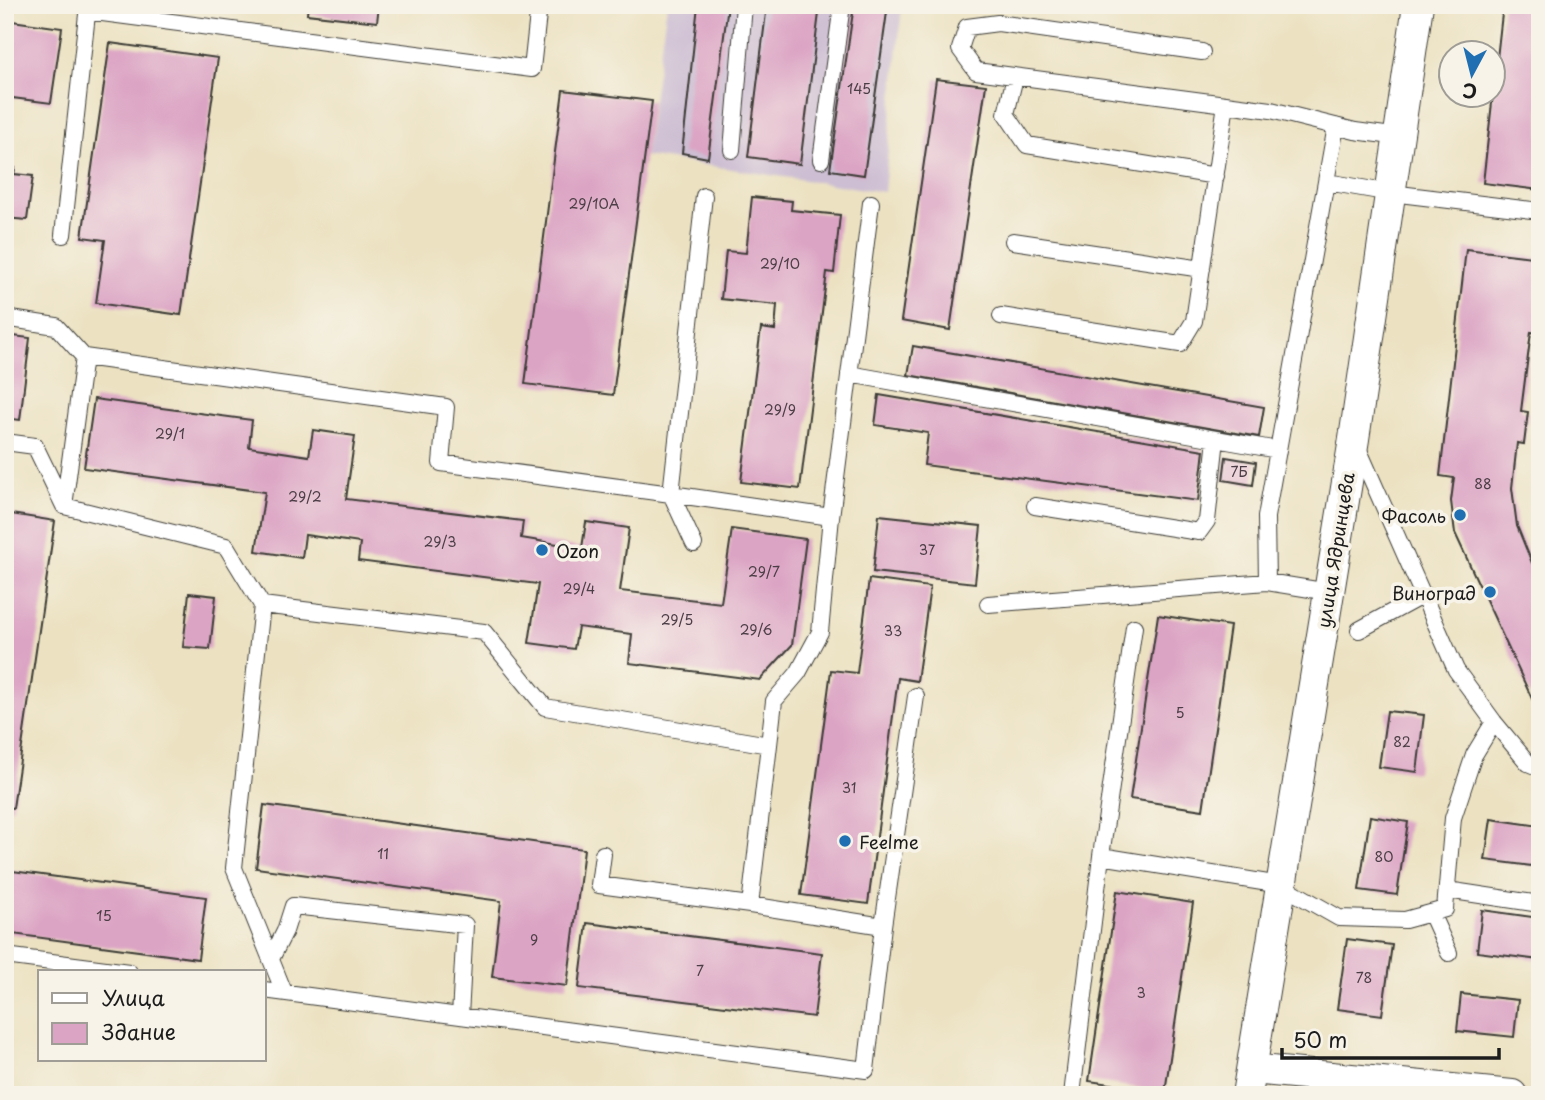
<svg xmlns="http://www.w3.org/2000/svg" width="1545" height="1100" font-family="'Playpen Sans',sans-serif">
  <rect width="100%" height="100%" fill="#f7f3e8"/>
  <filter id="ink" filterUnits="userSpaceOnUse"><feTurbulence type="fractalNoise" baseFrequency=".0143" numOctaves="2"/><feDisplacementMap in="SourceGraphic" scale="14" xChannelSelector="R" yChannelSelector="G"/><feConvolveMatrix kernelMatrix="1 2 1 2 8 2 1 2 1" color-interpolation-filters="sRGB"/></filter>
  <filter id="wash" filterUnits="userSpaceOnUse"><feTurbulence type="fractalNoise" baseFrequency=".00686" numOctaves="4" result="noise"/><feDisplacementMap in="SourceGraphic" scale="28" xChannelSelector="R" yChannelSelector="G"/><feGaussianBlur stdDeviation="1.57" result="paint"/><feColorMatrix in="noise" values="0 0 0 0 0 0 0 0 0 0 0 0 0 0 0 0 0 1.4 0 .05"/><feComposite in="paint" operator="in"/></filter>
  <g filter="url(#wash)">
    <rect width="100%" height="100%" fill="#ece2c2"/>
    <path fill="#cdbed3" d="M667,5H902L884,192L645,156Z"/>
    <g id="blocks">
      <path fill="#dca4c4" d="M308,5H379L377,22L307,14Z
        M698,5H728L708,158L682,153Z
        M767,5H820L800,164L748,157Z
        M854,5H888L864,175L830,170Z
        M1503,5H1540V190L1483,183Z
        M5,20L62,28L51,103L5,97Z
        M110,43L218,58L181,315L96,303L105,240L82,237Z
        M936,79L986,85L950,330L901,321Z
        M563,90L652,101L613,395L525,384Z
        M5,167L15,168L14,174L33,176L27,220L5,218Z
        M752,197L792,201L791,210L840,215L834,273L827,272L800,489L741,482L761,328L775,330L777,305L721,299L726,251L746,253Z
        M1466,249L1540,258L1536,299L1540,300V316L1537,333L1531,332L1521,411L1528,412L1524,444L1517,443L1512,488L1517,526L1532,563L1540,560V716L1455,533L1451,501L1454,478L1440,476Z
        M5,335L30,338L20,420L5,418Z
        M913,346L1264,407L1259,437L908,375Z
        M879,395L1204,450L1198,501L924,465L928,433L875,425Z
        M94,399L252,420L249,447L309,456L313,430L355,436L346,499L523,521L521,538L582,548L586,522L629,528L620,591L721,603L732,529L806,539L792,645L760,680L629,663L632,634L578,627L574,649L529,643L538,584L358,561L360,543L305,535L302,558L256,551L265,492L84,468Z
        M1226,457L1256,462L1253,485L1223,480Z
        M5,513L55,521L13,808L5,807Z
        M879,515L981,526L975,583L873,572Z
        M869,579L930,587L917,681L898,678L868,904L801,895L831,670L857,673Z
        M189,593L216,596L210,649L183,647Z
        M1158,615L1230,626L1203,810L1130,799Z
        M1387,711L1424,715L1417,772L1379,767Z
        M264,805L584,849L567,986L492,977L501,901L256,868Z
        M1370,816L1408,822L1397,895L1359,890Z
        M1491,819L1540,826V867L1485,860Z
        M5,870L206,897L198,959L5,933Z
        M1117,891L1193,903L1165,1092L1089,1081Z
        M1482,910L1540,918V960L1477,952Z
        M587,923L822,953L814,1017L579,988Z
        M1347,939L1392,945L1382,1015L1337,1009Z
        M1461,994L1518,1000L1514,1037L1457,1031Z"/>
    </g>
  </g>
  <g filter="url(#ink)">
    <use href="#blocks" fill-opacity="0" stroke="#3b3a35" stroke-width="2"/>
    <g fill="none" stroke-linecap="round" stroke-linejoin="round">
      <defs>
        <path id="service" d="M87,11L532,69L539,5
          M1202,52L998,23L967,27L960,49L976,71L1271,110L1355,131L1400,137
          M1015,77L1006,114L1027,145L1216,176
          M732,150L744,5
          M821,160L842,5
          M1327,182L1391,193L1540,211
          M63,235L88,5
          M1013,241L1202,269
          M1001,316L1180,344L1194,321L1226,104
          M5,318L56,326L84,357L446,407L441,463L671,494L704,196
          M84,357L64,506L226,546L262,605L234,868L284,992
          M849,374L1278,450L1336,126
          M5,442L35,446L64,506
          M1357,446L1456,670L1494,722L1528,763L1540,768
          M1278,450L1266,517L1267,582L1329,592
          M671,494L831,517L871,203
          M671,494L694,544
          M1035,506L1199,532L1207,521L1216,439
          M988,604L1267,582
          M262,605L484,632L545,707L769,745L750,905L883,926
          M1359,630L1423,595
          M769,745L774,701L798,673L820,632L831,517
          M603,854L599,885L750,905
          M1101,856L1281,885L1339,918L1405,920L1445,909L1453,818L1474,755L1494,722
          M1447,890L1540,904
          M1431,913L1449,953
          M5,956L129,972
          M271,959L285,931L293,906L465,925L460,1016
          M264,990L866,1070L883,926L916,696
          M1072,1095L1101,856L1134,627"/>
        <path id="minor" d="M1252,1069L1512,1095
          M1247,1095L1354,439L1418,5"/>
      </defs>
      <use href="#service" stroke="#3b3a35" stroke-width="18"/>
      <use href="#minor" stroke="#3b3a35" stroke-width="32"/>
      <use href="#service" stroke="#fff" stroke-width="16"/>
      <use href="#minor" stroke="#fff" stroke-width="30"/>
    </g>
  </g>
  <g fill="#1f6fb2" stroke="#f7f3e8" stroke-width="2.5">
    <circle cx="1460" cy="515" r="7"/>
    <circle cx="542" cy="550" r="7"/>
    <circle cx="1490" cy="592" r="7"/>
    <circle cx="845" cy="841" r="7"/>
  </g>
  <g text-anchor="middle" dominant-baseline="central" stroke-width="7" stroke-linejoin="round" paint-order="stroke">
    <g font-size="14" fill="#4c3e46">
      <text x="859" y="88">145</text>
      <text x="594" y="203">29/10А</text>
      <text x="780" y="263">29/10</text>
      <text x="780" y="409">29/9</text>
      <text x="170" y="433">29/1</text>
      <text x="1239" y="471">7Б</text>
      <text x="1483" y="483">88</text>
      <text x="305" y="496">29/2</text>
      <text x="440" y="541">29/3</text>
      <text x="927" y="549">37</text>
      <text x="764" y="571">29/7</text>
      <text x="579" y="588">29/4</text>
      <text x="677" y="619">29/5</text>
      <text x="756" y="629">29/6</text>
      <text x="893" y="630">33</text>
      <text x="1180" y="712">5</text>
      <text x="1402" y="741">82</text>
      <text x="849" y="787">31</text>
      <text x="383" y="853">11</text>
      <text x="1384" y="856">80</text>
      <text x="104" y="915">15</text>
      <text x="534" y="939">9</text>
      <text x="700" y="970">7</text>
      <text x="1364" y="977">78</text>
      <text x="1141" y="992">3</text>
    </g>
    <g font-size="18" fill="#1c1c1c" stroke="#f7f3e8" text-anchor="end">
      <text x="1446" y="515">Фасоль</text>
      <text x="556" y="550" text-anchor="start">Ozon</text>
      <text x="1476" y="592">Виноград</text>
      <text x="859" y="841" text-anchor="start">Feelme</text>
    </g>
    <g font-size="18" fill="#1c1c1c" stroke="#f7f3e8">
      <text transform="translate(1335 550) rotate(-81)">улица Ядринцева</text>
    </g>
  </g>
  <rect width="1545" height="1100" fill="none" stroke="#f7f3e8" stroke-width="28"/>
  <rect x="38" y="970" width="228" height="91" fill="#f7f3e8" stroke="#9f9d96" stroke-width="2"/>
  <rect x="52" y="993" width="35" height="10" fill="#ffffff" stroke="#9f9d96" stroke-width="2"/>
  <text x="102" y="1006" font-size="21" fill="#1c1c1c">Улица</text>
  <rect x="52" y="1023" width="35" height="21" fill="#dca4c4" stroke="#9f9d96" stroke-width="2"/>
  <text x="102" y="1040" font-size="21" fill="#1c1c1c">Здание</text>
  <g transform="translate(1472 74) rotate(187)"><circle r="33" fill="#f7f3e8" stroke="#9f9d96" stroke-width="2"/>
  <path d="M0-5L12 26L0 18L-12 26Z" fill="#1f6fb2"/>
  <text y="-10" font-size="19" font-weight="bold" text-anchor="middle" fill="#1c1c1c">С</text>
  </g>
  <path d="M1282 1048v10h217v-10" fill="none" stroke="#1c1c1c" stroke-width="3.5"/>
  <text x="1293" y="1048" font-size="21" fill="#1c1c1c" stroke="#f7f3e8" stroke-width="5" paint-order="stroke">50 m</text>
</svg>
